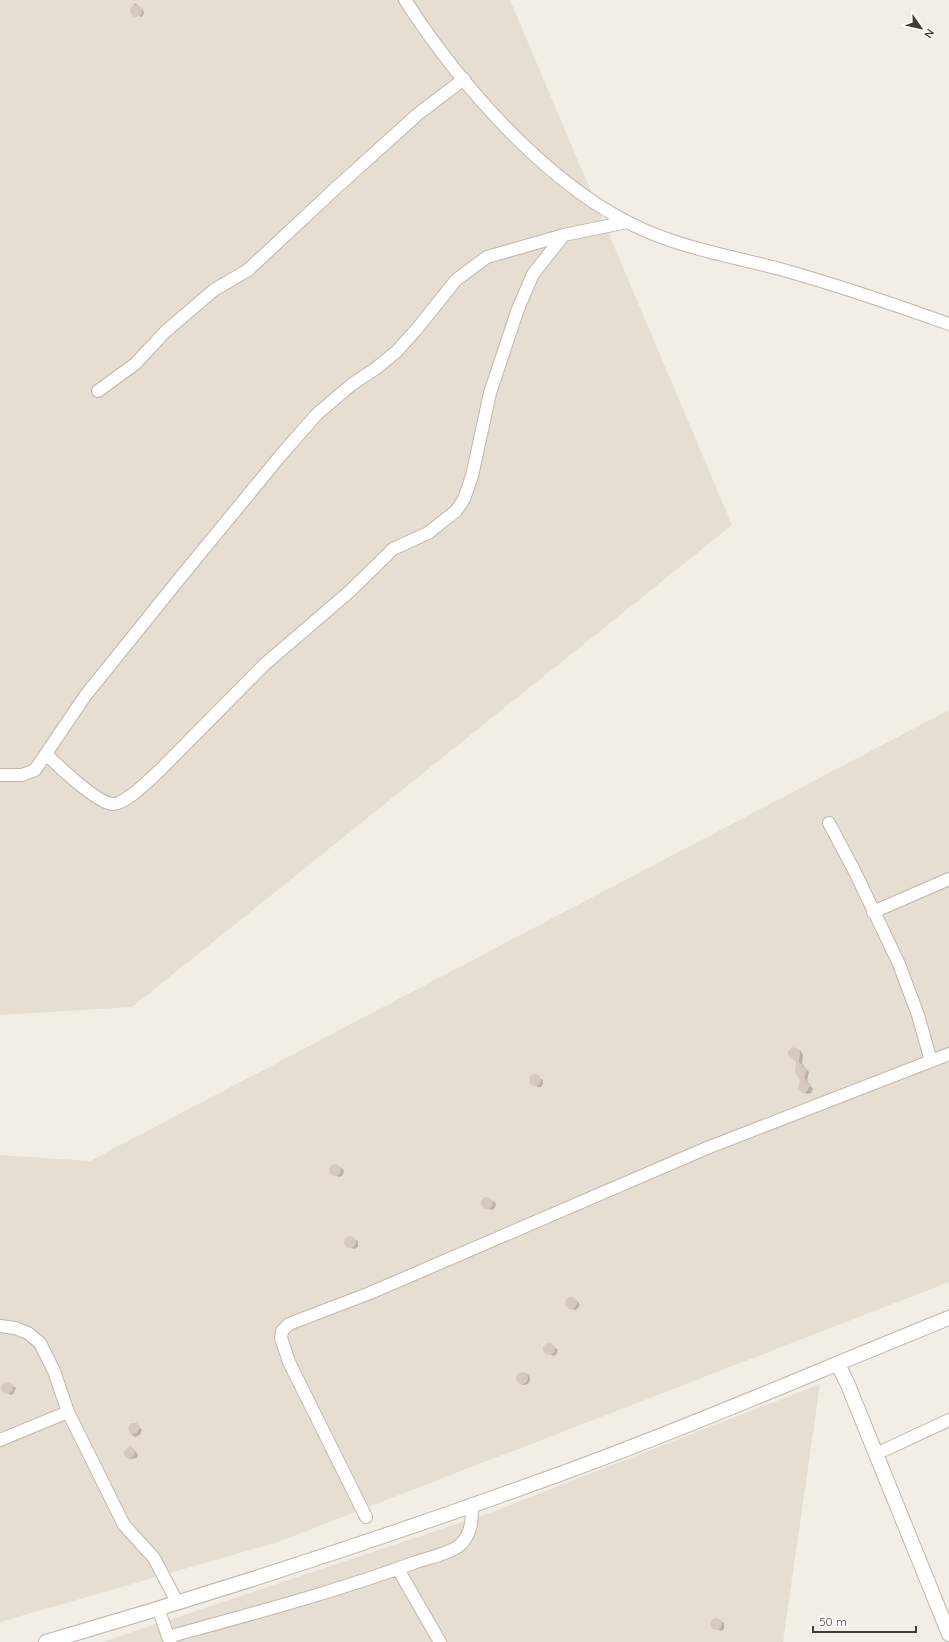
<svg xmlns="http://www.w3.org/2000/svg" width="949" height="1642" font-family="Quicksand,sans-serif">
  <rect width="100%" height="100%" fill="#f2ede5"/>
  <path fill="#e6ded3" d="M0,0H510L732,525L132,1007L0,1015Z
    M949,710V1282L278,1542L0,1622V1155L90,1161Z
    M820,1384L783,1642H103L492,1512Z"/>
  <path fill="#0003" d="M135,3L143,10L144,13L142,17L132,14L131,10Z
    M798,1050L801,1051L803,1055L802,1064L809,1072L807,1081L813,1089L811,1093L807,1094L803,1092L801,1080L796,1072Z
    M532,1076H536L543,1080V1084L541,1087H538L531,1083L530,1080Z
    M335,1165L343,1169L344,1172L342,1176L339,1177L331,1172V1167Z
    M487,1198L495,1202L496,1205L494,1209L491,1210L484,1206L483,1202Z
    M351,1237L358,1241V1247L354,1249L346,1245L345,1241L347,1238Z
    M573,1298L578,1302L580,1305L576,1310L568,1308L566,1304L568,1299Z
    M547,1345H552L558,1350L556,1355L553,1356L545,1351L544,1348Z
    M518 1379a6 6 0 1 1 12 0a6 6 0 1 1-12 0Z
    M8,1383L16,1388L13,1394L11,1395L3,1390V1385Z
    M136,1424L142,1430L140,1435L135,1437L132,1435L129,1428Z
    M133,1448L138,1455L137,1458L130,1459L127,1458Z
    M717,1619L724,1623V1629L721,1631L714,1628L711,1625L713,1620Z"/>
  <path fill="#d6cabe" d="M130 11a6 6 0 1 1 12 0a6 6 0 1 1-12 0Z
    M792,1047L798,1049L800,1053L799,1062L807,1070L804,1078L810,1086L806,1092L803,1093L798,1088L800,1080L795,1072L796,1062L790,1058L788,1054V1051Z
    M529 1080a6 6 0 1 1 12 0a6 6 0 1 1-12 0Z
    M329 1170a6 6 0 1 1 12 0a6 6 0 1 1-12 0Z
    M481 1203a6 6 0 1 1 12 0a6 6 0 1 1-12 0Z
    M344 1242a6 6 0 1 1 12 0a6 6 0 1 1-12 0Z
    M565 1303a6 6 0 1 1 12 0a6 6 0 1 1-12 0Z
    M543 1349a6 6 0 1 1 12 0a6 6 0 1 1-12 0Z
    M516 1378a6 6 0 1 1 12 0a6 6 0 1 1-12 0Z
    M1 1388a6 6 0 1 1 12 0a6 6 0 1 1-12 0Z
    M131,1423H137L140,1427L137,1433L131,1435L128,1428Z
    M130,1445L134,1449L135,1454L131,1458H126L123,1452Z
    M710 1624a6 6 0 1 1 12 0a6 6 0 1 1-12 0Z"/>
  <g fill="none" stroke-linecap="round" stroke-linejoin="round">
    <defs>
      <path id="minor" d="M405,0C460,85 550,189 644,230C687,249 734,257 780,269C837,285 893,304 949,324
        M98,391L135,364L166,331L214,290L248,270L337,187L418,114L464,79
        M46,754C58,766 96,802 112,804C125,805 149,780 159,771L265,664L349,592L393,549L428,533L456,511L464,499L472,476L490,393L518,309L533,274L564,235
        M0,775H22L35,770L85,696L180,578L281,455L317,414L351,385L375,369L396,352L416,330L456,280L487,257L564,235L627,222
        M829,823L855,872L899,964L918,1015L931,1061
        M873,912L949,879
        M0,1326L15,1328L28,1333L40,1343L54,1371L68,1412L124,1525L154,1558L177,1602
        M0,1440L68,1412
        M876,1454L949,1420
        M366,1517L289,1362L281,1338L282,1331L289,1324L370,1293L707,1148L949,1054
        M398,1569L440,1642
        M158,1608L170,1642
        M168,1637C251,1614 335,1592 416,1562C428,1558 452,1553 461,1544C472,1533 472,1519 472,1504"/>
      <path id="tertiary" d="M838,1364L848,1385L949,1634
        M46,1642C222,1591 396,1534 568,1471C697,1424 822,1369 949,1318"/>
    </defs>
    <use href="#minor" stroke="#c0b6ab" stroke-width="14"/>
    <use href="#tertiary" stroke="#c0b6ab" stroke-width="16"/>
    <use href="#minor" stroke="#fff" stroke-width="12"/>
    <use href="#tertiary" stroke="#fff" stroke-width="14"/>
  </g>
  <g transform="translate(921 28) rotate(124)" stroke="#ffffff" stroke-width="3" paint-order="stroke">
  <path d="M0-3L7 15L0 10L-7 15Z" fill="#443d35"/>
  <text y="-6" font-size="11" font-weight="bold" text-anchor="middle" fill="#443d35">N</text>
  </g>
  <path d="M813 1626v6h103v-6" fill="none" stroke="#443d35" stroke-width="2"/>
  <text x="819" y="1626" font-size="12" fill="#443d35" stroke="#ffffff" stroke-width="3" paint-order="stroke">50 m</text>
</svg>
